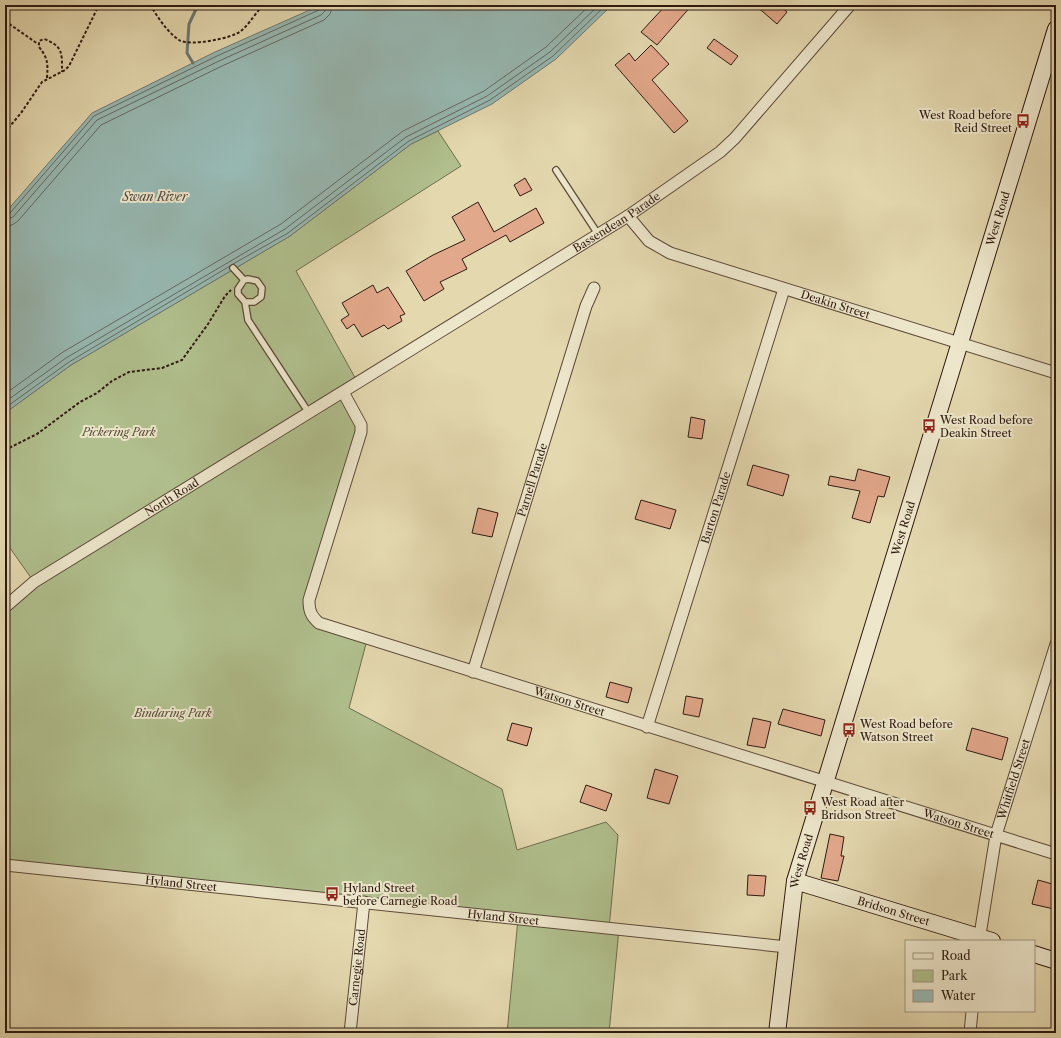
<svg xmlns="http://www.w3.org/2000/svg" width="1061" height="1038" font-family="'Libre Caslon Text',serif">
  <rect width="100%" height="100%" fill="#e4d8af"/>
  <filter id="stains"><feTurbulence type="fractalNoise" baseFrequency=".005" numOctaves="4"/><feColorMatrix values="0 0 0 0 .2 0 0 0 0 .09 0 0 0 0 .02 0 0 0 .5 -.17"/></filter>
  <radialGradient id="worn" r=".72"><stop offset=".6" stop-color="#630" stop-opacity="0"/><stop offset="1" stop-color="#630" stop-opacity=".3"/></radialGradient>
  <path fill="#b0bf8d" stroke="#706c4e" d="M438,131L461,166L296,271L358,383L343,392L361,425L309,600L313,618L367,640L349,708L502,789L517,850L606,822L618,835L609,928L619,929L609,1033H507L518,919L5,865V607L34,582L5,541V413L71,365L290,236L411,144Z"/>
  <path fill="#97b8b2" stroke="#6d7971" d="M321,5H612L556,59L492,104L411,144L290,236L71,365L5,413V213L92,113L215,52Z"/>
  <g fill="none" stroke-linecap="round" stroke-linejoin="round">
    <path stroke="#636961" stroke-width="1" d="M5,215L10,213L94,116L217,56L319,10L321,5
      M5,220L13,217L97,120L219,61L321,15L325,11L327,5
      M5,226L12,225L18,221L101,125L222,66L324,20L330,14L333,5
      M233,264L288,233L409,141L490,100L553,56L606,5
      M5,394L63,352L281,224L403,131L484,91L546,47L590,5
      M5,402L66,358L285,229L406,137L487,96L550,52L599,5
      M5,408L69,362L230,266"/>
    <path stroke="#6d7971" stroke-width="3" d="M193,63L187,53L189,24L198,5"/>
  </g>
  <path fill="#e2a88b" stroke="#2f1a10" d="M666,5H692L657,45L641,32Z
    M755,5H779L787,12L777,24Z
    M714,39L738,56L731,65L707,48Z
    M651,45L669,64L652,80L688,121L674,133L615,65L629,53L635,61Z
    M525,178L532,190L520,196L514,185Z
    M478,202L494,232L536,208L544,223L510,242L506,235L462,259L467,269L440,282L444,289L424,301L406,271L433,255L465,240L452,217Z
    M373,285L377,293L388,287L405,314L400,316L402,321L388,329L384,325L362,337L354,324L347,329L341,320L349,315L342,303Z
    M691,417L705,420L702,439L688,437Z
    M753,465L789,475L783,496L747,485Z
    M858,469L890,477L884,497L878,496L870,523L852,518L860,491L828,485L830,476L855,481Z
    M641,500L676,510L670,529L635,519Z
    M478,508L498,513L492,537L472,533Z
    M610,682L632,688L628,703L606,697Z
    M686,696L703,699L699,717L683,714Z
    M783,709L825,720L821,736L778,724Z
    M753,718L771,722L765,748L747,745Z
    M512,723L532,728L527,746L507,740Z
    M972,728L1008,738L1002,760L966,750Z
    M655,769L678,776L669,804L647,798Z
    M586,785L612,794L606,811L580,802Z
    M830,834L844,837L841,856H844L838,881L821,878Z
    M748,875L766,876L764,896L747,895Z
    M1038,880L1056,885V899L1054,909L1032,904Z"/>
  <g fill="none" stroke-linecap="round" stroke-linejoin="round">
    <defs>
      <path id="lane" d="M556,170L598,234
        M233,268L244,280
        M245,302H254L261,297L262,288L257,281L248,279L244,280L238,289V294L245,302L248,320L309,413"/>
      <g id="street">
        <path id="s1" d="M628,216L649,241L670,253L1056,373"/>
        <path id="s2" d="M343,392L361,425V432L309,600C309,611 311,616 319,623L1056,854"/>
        <path id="s3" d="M5,607L34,582L628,216L720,152L735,138L850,5"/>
        <path id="s4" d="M473,672L586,306L594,288"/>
        <path id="s5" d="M647,727L784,289"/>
        <path id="s6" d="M5,865L787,947"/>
        <path id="s7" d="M979,941L996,835L1056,644"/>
        <path id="s8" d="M350,1033L364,902"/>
        <path d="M970,1033L972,1011"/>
      </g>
      <g id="secondary">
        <path id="s9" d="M795,881L992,941"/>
        <path d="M1034,954L1056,961"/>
        <path id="s10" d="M777,1033L795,881L1056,29"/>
      </g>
    </defs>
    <use href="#lane" stroke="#5c4a38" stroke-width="8"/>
    <use href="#street" stroke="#5c4a38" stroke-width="13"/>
    <use href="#secondary" stroke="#2f1a10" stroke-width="18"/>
    <path stroke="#2f1a10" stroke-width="2" stroke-dasharray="3 2" stroke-linecap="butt" d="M150,5C158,17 166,31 179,40C189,47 233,38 241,31C249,24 256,13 263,5
      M5,21L38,44
      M47,78C48,64 48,58 39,47V41L44,39C63,46 62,53 62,72
      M5,132L21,113L42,82L65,70L69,66L99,5
      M5,450L37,434L80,402L97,393L112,381L129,372L162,368L182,360L208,324L225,296L231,290"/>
    <use href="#lane" stroke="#ede6cb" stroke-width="5.5"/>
    <use href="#street" stroke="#ede6cb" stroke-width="11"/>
    <use href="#secondary" stroke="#ede6cb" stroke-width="16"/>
  </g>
  <defs>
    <symbol id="bus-bare" viewBox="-9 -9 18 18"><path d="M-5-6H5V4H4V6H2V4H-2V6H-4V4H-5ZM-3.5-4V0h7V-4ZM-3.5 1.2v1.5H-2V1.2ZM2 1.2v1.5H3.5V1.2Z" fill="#8f2418" stroke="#ede6cb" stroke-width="2.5" paint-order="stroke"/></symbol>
  </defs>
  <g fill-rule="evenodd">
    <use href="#bus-bare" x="1013" y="111" width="20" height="20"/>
    <use href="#bus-bare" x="919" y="416" width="20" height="20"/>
    <use href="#bus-bare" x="839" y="720" width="20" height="20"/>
    <use href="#bus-bare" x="800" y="798" width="20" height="20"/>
    <use href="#bus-bare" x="322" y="884" width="20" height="20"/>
  </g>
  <g text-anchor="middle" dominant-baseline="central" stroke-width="4" stroke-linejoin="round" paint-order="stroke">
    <g font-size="11" fill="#2f1a10" stroke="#ede6cb" text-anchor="start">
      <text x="1012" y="115" text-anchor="end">West Road before<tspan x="1012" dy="13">Reid Street</tspan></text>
      <text x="940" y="420">West Road before<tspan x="940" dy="13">Deakin Street</tspan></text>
      <text x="860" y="724">West Road before<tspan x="860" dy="13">Watson Street</tspan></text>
      <text x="821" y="802">West Road after<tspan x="821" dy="13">Bridson Street</tspan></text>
      <text x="343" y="888">Hyland Street<tspan x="343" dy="13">before Carnegie Road</tspan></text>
    </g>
    <g font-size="11" fill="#2f1a10" stroke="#ede6cb">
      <text stroke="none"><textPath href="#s10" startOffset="846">West Road</textPath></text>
      <text stroke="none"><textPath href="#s3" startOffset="723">Bassendean Parade</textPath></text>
      <text stroke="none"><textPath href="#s1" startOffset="230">Deakin Street</textPath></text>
      <text stroke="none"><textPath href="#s4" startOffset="201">Parnell Parade</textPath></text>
      <text stroke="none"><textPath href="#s3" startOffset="200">North Road</textPath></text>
      <text stroke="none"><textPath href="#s5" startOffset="230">Barton Parade</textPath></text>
      <text stroke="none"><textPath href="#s10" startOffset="522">West Road</textPath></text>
      <text stroke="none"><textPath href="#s2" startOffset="509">Watson Street</textPath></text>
      <text stroke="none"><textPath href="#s7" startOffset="166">Whitfield Street</textPath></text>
      <text stroke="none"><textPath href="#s2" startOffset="917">Watson Street</textPath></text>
      <text stroke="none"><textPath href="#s10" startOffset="174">West Road</textPath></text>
      <text stroke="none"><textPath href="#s6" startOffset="177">Hyland Street</textPath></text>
      <text stroke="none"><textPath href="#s9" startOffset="103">Bridson Street</textPath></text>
      <text stroke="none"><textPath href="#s6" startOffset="501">Hyland Street</textPath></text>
      <text stroke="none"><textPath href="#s8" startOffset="66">Carnegie Road</textPath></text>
    </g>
    <g font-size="11" font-style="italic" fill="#564c36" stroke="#ede6cb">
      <text x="119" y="432">Pickering Park</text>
      <text x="173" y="713">Bindaring Park</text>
    </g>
    <g font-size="12" font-style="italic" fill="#4e4941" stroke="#ede6cb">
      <text x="155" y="196">Swan River</text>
    </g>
  </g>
  <rect width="1061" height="1038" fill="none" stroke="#e4d8af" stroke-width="20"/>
  <rect x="6" y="6" width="1049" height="1026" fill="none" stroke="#2f1a10" stroke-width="2"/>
  <rect x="10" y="10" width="1041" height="1018" fill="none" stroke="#2f1a10"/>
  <rect x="905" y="940" width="130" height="72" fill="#ede6cb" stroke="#a19480"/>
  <rect x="913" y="953" width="20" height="6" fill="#ede6cb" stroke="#a19480"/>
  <text x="941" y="960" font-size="12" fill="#2f1a10">Road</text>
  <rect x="913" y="970" width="20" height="12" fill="#b0bf8d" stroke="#a19480"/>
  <text x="941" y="980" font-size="12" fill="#2f1a10">Park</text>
  <rect x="913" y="990" width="20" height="12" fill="#97b8b2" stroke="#a19480"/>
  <text x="941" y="1000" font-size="12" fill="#2f1a10">Water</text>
  <rect width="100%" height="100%" filter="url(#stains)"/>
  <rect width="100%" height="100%" fill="url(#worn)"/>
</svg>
